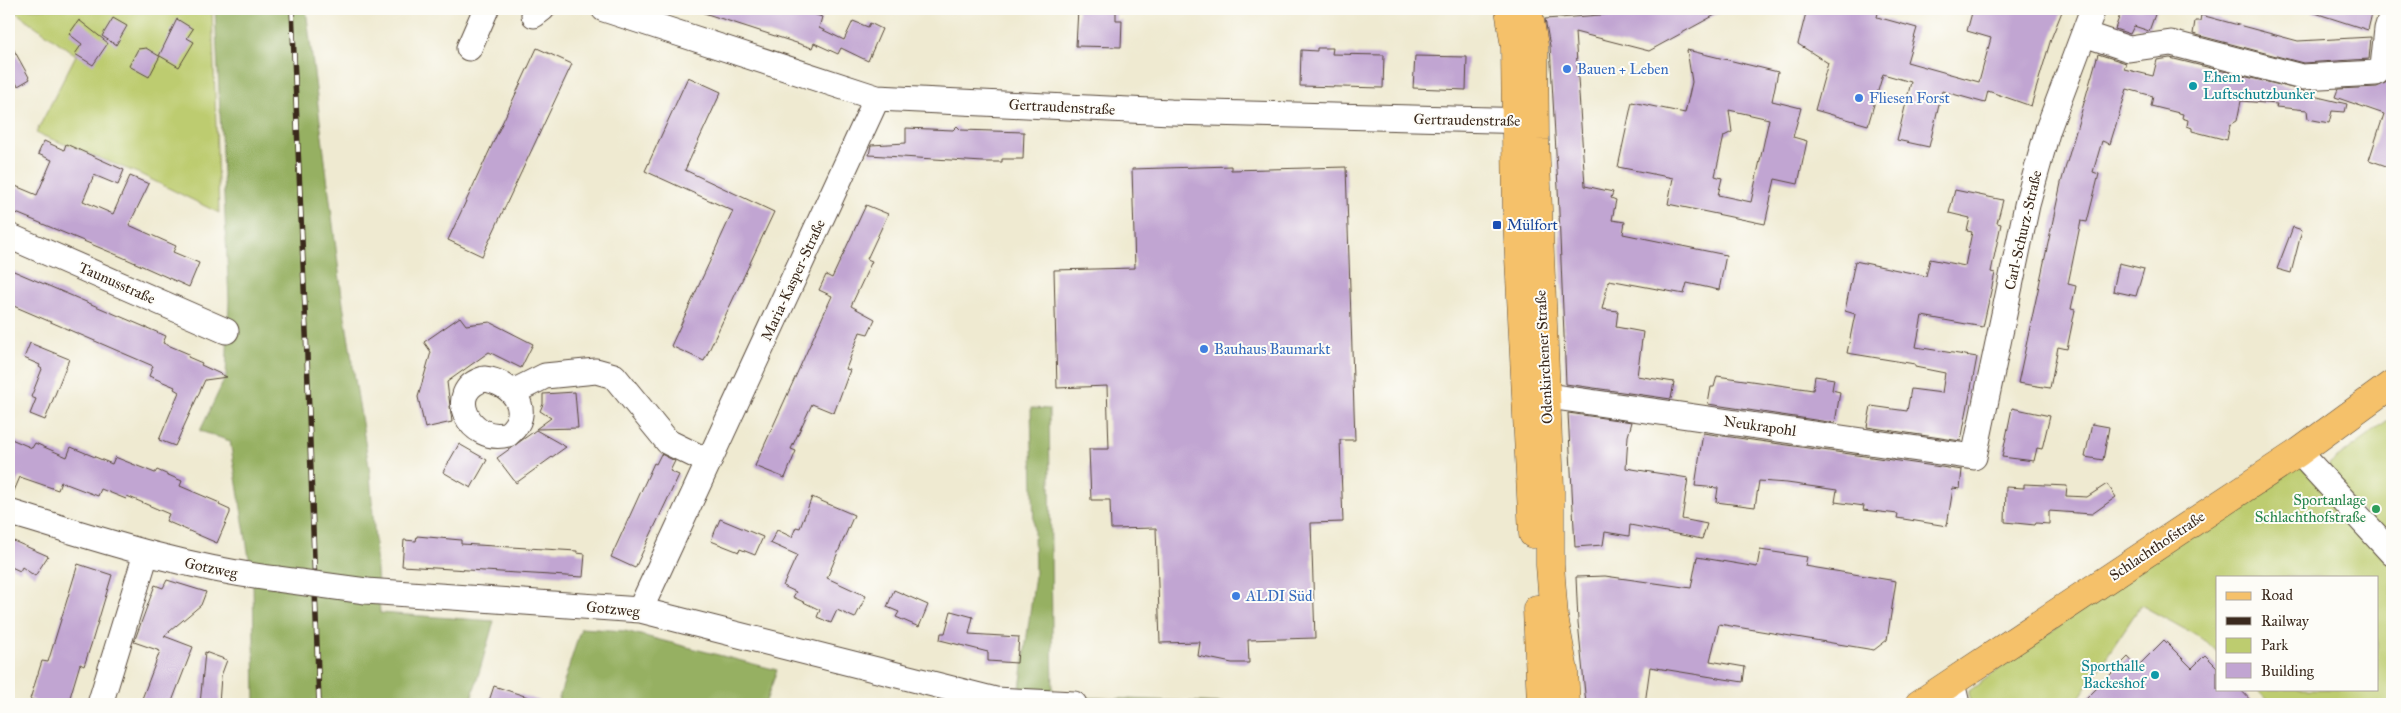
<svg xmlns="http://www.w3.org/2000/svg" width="2401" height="713" font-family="'IM FELL Great Primer',serif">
  <rect width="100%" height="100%" fill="#fdfcf7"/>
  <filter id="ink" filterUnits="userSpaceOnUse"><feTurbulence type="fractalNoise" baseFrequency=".02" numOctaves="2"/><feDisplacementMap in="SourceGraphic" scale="10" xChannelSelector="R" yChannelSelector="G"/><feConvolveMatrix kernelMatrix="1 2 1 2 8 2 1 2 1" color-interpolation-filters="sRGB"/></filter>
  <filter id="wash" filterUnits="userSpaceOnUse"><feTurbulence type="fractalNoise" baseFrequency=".0096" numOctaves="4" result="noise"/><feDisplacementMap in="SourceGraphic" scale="20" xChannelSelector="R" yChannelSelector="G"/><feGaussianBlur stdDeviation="1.12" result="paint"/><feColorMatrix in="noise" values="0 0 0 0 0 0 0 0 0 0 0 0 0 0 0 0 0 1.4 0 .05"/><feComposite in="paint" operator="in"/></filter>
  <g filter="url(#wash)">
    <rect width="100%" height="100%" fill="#efead1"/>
    <path fill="#bdcc6f" stroke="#7c7b46" d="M11,9H212L219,213L140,174L36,133L76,55Z
      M2392,418V542L2328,476L2329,464Z
      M2293,456L2392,566V704H2272L2257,689H2377V577H2217V652L2206,641L2141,605L2075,704H1970L1969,691Z"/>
    <path fill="#96b062" stroke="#686d40" d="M215,9H306L343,304L370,473L380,613L494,621L470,704H255L253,582L230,441L200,431L226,376L229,300Z
      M1031,408L1049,409L1053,696L1246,704H1018L1035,575Z
      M581,628L625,631L777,670L765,704H557Z"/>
    <g id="blocks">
      <path fill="#c1a5d2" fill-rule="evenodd" d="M702,9H799L822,17L819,28L844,40L853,21L868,27L870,23L882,29L868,61L841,48L838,54L814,43L812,48L701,12Z
        M1078,9H1116V20H1122L1121,47L1076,46Z
        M1629,9H1726L1649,51L1575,32L1585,186L1613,192L1611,198L1616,200L1612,220L1625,222L1623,234L1726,255L1719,290L1687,283L1684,294L1609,280L1602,309L1618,311L1616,327L1643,332L1637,376L1674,382L1671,399L1566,384L1558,188L1550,46L1545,19L1628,13Z
        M1807,9H1879L1877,17L1917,28L1907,62L1979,82L1991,38L1967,31L1973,9H2063L2051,39L2031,106L1988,91L1985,103L1942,91L1929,147L1897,140L1911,82L1883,74L1868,125L1815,110L1828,63L1798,44Z
        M2122,9H2157L2149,31L2134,26L2130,34L2115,29Z
        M2312,9H2373L2368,30L2312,12Z
        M2201,15L2298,41L2371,37L2369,59L2303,63L2193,34L2195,21H2200Z
        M113,18L127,26L116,45L102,36Z
        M177,19L193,29L187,38L194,42L179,67L160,56L149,77L129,66L138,49L146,48L159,56Z
        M79,20L108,43L93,65L75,54L82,44L69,34Z
        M9,41L30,79L18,86L9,71Z
        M537,48L572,64L482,256L448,240Z
        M1317,48H1333L1332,54L1384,55L1383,88L1300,86L1301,50L1317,51Z
        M1687,50L1778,72L1772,101L1801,108L1793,137L1807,141L1798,184L1775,179L1765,224L1668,204L1673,178L1618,167L1632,102L1685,113L1692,82ZM1729,110L1769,119L1751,202L1718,195L1722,178L1715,176L1724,136L1732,132Z
        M2098,54L2126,63L2124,69L2153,76L2157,60L2170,58L2304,91L2305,94L2347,104L2345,112L2332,111L2329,123L2308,119L2307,110L2276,107L2277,104L2241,101L2237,121L2230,125L2227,140L2192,131V128L2187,126L2188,120L2182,118L2183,114L2151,106L2153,96L2127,89L2110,144L2102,141L2093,172L2099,174L2087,222L2081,221L2068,284L2076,286L2071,309L2075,310L2067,349L2058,347L2050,388L2018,383L2061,183Z
        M1415,56L1467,57L1466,90L1413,88Z
        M688,77L721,92L685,170L774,212L704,361L671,346L733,211L645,171Z
        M2389,81H2392V168L2369,160L2384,114L2335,97L2338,89L2377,87Z
        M957,126L961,130L1024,132L1023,159H1002V162H983L869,155L871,145L906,143V128L953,130Z
        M44,141L64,150L66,144L124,170L118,185L94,175L83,201L113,214L130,176L149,184L129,225L176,246L173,252L199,263L189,287L122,257L9,210V195L13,185L37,195L52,160L38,154Z
        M1231,166V170L1346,167L1355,440H1340L1343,522L1311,523L1315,638L1248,640L1249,663H1232L1198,656L1200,642L1160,643L1156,528L1111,529L1110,500H1091L1089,449H1109L1107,386L1057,388L1054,270L1135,268L1132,169Z
        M1955,190L2003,200L1997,223L2001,224L1991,272L1995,273L1983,327L1922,316L1916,347L1977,357L1961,441L1867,427L1871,406L1907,411L1911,389L1942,393L1945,373L1915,367V364L1847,353L1855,314L1845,311L1855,261L1926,276L1930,259L1965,266L1972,232L1967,231L1970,218L1949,213Z
        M866,205L888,214L867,259L872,261L851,306L875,319L868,334L860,332L846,369L850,370L834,413L812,404L791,449L796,451L785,478L755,466L832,296L819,290L826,275L832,278Z
        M2293,227L2302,230L2291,273L2277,269Z
        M2119,263L2144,269L2136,296L2113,291Z
        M9,269L166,336L163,343L189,354L188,357L202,363L201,365L227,377L205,380L175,446L159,440L179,392L174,389L175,387L149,376L153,366L9,304Z
        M460,317L466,325L490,322L533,344L521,368L489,352L447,382L452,422L425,428L418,397L431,352L424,342Z
        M30,343L69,359L45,420L30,414L36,399L31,397L42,369L39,367L40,365L24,358Z
        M1717,376L1813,390L1815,376L1834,379L1832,390L1840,392L1835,423L1708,404L1711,387H1714Z
        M575,392L578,428L536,429L551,418L540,411L543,404V394Z
        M2012,408L2050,416L2042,449L2037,448L2034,461L2002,457Z
        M1568,413L1632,422L1628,436L1626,468L1688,478L1682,519L1707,524L1702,539L1630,525L1629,536L1605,532L1603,545L1575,547Z
        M2092,424L2109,427L2103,460L2085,457Z
        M536,430L566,447L516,483L497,458Z
        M1703,433L1962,470L1960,489L1953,488L1947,526L1897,518L1898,514L1863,510L1864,506L1835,502L1837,490L1787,483L1759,481L1755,507L1716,502L1718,488L1695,486Z
        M9,438L32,448L35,443L67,457L71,447L112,464L115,457L155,473L157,470L182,481L180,486L220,503L219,505L230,510V513L217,543L166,521L169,514L127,496L126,499L101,489L98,496L61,482L58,490L20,477L11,498H9Z
        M459,444L487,460L471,488L443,472Z
        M661,454L675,461L670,471L679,475L635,568L611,557L654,463L656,464Z
        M2024,484L2067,486L2066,496L2087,497L2107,484L2116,497L2092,514L2049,511V524L2036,523L2035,525L2005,522L2006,487L2024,488Z
        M812,497L854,515L827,578L866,596L855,618L837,610L831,623L817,617L820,610L793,597L796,592L783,586L797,555L770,543L777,530L792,537L796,527L800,528Z
        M720,519L763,537L755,555L740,549L739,552L711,541Z
        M417,536L461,540V544L577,551V553L585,554L583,577L402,566L404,540L416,541Z
        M9,539L48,556L35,576L22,567L20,571L9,566Z
        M1760,550L1807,557L1805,566L1896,581L1887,640L1874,650L1719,624L1710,661L1745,667L1743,682L1650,667L1645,704H1586L1578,622L1576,577L1605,576L1691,588L1697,557L1757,567Z
        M78,564L112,575L91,645L84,666L80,664L68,704H34L35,701L30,699L42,661L48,662Z
        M167,580L206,592L201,605L164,636L193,647L171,704H140L160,651L134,642L155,585L163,588Z
        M894,590L928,605L919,627L896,617L899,612L887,607Z
        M951,611L973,617L969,634L1019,637L1017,663L988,661V652L940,640L941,633H945Z
        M2164,640L2192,668L2205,655L2217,667V689H2240L2254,704H2081L2128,657L2137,667Z
        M205,652L227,660L221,676L219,704H200Z
        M494,686L540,701V704H488Z"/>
    </g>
  </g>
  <g filter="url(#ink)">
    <use href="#blocks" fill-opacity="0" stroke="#564739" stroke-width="1"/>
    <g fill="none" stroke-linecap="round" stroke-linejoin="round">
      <defs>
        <path id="minor" d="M604,9L877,98L1171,112L1535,121
          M534,15L542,9
          M2084,34L2129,49L2171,43L2302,77L2376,73L2383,67L2387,29L2392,13
          M469,48L486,9
          M9,236L226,331
          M484,379C513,382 535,412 508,434C470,445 443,391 484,379Z
          M513,392L545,376L596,371L614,376L668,442L707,461
          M1527,393L1974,457L2027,205L2048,129L2093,9
          M2299,452L2392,553
          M9,512C97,539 185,568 277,579
          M366,591L640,610L996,700L1074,704
          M640,610L877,98
          M1952,683L1957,704
          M100,704L146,554"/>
        <path id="major" d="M1509,9L1515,47L1517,218L1533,534
          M1528,9L1534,46L1535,140L1550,487V565L1554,617L1564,671L1566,704
          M1537,609L1541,704
          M1919,704L2299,452L2392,384"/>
      </defs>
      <use href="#minor" stroke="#564739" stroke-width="27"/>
      <use href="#major" stroke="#564739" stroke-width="29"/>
      <use href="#minor" stroke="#fff" stroke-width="25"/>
      <use href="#major" stroke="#f5c16b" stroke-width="28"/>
      <defs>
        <path id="rail" d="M292,9L307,355L319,704"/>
      </defs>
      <use href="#rail" stroke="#3b2a1e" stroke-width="5.5"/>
      <use href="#rail" stroke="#fdfcf7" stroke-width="4" stroke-dasharray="11" stroke-linecap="butt"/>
      <defs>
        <path id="minor-bridge" d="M277,579L366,591"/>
      </defs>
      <use href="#minor-bridge" stroke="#564739" stroke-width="27" stroke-linecap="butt"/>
      <use href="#minor-bridge" stroke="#fff" stroke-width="25"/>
    </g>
  </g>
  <g fill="#3f7fe0" stroke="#fdfcf7" stroke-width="2">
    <circle cx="1567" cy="69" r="5"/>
    <circle cx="1859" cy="98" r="5"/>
    <circle cx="1204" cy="349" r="5"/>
    <circle cx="1236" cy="596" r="5"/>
  </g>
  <g fill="#0f9aa8" stroke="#fdfcf7" stroke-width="2">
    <circle cx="2193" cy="86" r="5"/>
    <circle cx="2155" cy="675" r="5"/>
  </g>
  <rect fill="#1a4fb4" stroke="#fdfcf7" stroke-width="2" x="1492" y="220" width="10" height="10" rx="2.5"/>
  <circle fill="#2e9e5b" stroke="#fdfcf7" stroke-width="2" cx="2376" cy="509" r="5"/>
  <g text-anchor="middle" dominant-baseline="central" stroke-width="4" stroke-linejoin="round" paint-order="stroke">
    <g font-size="15" fill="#366cbe" stroke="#fdfcf7" text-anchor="start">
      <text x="1577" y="69">Bauen + Leben</text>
      <text x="1869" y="98">Fliesen Forst</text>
      <text x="1214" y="349">Bauhaus Baumarkt</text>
      <text x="1246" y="596">ALDI Süd</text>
    </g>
    <g font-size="15" fill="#0d838f" stroke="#fdfcf7" text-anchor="start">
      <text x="2203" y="77">Ehem.<tspan x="2203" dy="17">Luftschutzbunker</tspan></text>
      <text x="2145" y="666" text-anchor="end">Sporthalle<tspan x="2145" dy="17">Backeshof</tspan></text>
    </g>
    <g font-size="15" fill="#3b2a1e" stroke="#fdfcf7">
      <text transform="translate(1062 107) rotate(3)">Gertraudenstraße</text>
      <text transform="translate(1467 120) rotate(1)">Gertraudenstraße</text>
      <text transform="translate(2023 230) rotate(-77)">Carl-Schurz-Straße</text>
      <text transform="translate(793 280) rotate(-65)">Maria-Kasper-Straße</text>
      <text transform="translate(117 283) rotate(24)">Taunusstraße</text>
      <text transform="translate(1544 357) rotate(-93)">Odenkirchener Straße</text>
      <text transform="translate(1760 426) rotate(8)">Neukrapohl</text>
      <text transform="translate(2157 546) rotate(-34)">Schlachthofstraße</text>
      <text transform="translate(211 568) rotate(12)">Gotzweg</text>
      <text transform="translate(613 609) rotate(6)">Gotzweg</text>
    </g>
    <g font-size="15" fill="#164399" stroke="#fdfcf7" text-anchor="start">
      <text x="1507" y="225">Mülfort</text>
    </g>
    <g font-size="15" fill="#27864d" stroke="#fdfcf7" text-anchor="end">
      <text x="2366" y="500">Sportanlage<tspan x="2366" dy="17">Schlachthofstraße</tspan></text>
    </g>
  </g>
  <rect width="2401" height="713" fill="none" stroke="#fdfcf7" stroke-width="30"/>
  <rect x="2216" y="576" width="162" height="115" fill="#fdfcf7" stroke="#afa8a0"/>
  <rect x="2226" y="592" width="25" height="8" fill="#f5c16b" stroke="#afa8a0"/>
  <text x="2261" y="600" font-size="15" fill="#3b2a1e">Road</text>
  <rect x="2226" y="617" width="25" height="8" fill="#3b2a1e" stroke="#afa8a0"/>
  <text x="2261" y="626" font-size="15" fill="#3b2a1e">Railway</text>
  <rect x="2226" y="638" width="25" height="15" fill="#bdcc6f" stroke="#afa8a0"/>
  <text x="2261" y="650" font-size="15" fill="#3b2a1e">Park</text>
  <rect x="2226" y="663" width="25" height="15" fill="#c1a5d2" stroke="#afa8a0"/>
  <text x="2261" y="676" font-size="15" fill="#3b2a1e">Building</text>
</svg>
